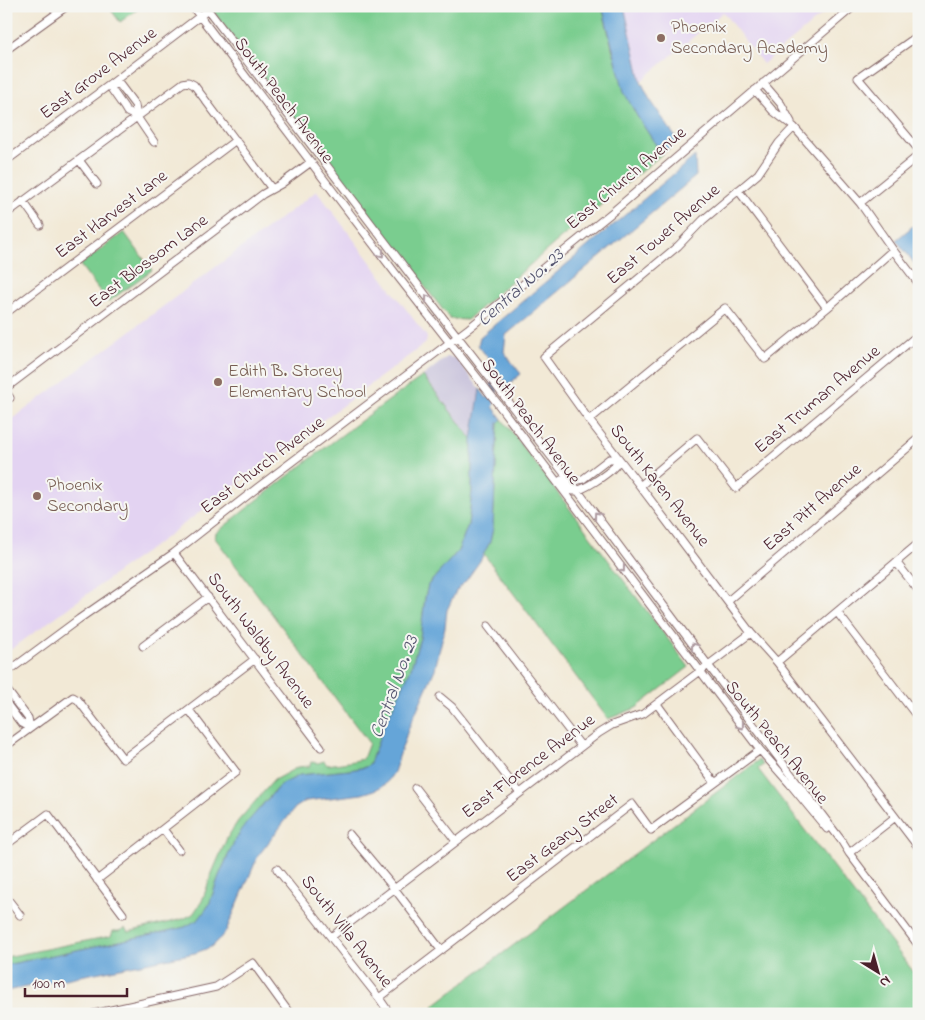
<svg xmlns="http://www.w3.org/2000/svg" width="925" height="1020" font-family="'Indie Flower',sans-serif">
  <rect width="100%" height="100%" fill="#f6f6f2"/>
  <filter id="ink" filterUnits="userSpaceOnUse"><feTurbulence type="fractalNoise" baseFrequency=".02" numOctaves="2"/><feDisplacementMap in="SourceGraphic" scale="10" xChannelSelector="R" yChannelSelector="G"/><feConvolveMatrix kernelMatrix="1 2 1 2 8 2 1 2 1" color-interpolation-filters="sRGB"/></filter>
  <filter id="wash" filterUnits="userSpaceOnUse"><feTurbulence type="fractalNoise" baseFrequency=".0096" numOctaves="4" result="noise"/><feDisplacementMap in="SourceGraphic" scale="20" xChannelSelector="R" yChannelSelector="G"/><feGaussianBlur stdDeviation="1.12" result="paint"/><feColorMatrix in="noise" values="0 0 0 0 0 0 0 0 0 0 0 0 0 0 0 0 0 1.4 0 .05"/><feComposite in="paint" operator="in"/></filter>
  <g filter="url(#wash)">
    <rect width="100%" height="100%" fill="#f2e9d6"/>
    <path fill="#e3d3f2" d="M624,6H832L763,64L723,12L641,81Z
      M317,191L427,337L426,343L153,547L123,568L10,650H6V424Z"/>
    <path fill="#c6c0da" d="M447,357L456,358L480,389L472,439L423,376Z"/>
    <path fill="#7acd8f" stroke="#62765d" d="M108,6H142L120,22Z
      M209,6H602L613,52L637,116L662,154L555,243L467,320L450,319L334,170Z
      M124,232L152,270L108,302L80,265Z
      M423,376L472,439V492L468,525L458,551L428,585L425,598L420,638L410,671L384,726L370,763L366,767L350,770L300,775L279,786L261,806L234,842L219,876L209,905L199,920L185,927L168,931L6,965V957L111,936L113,931H119L125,928L128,932L183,919L193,914L202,901L212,873L227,838L238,821L274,780L298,767L310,766L311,762L318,763L324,761L327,765L349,762L363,759L369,743L215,538L216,533C283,479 352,426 423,376Z
      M502,419L689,667L636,708L608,719L483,553L490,542L493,528L498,423Z
      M759,760L763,765L758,769L919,979V1014H439L433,1006Z"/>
    <path fill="#65a5d8" stroke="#586282" d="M602,6H624L641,81L649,98L678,141L662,154L637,116L624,92Z
      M695,156L696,176L506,335L504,352L521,374L508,385L478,345L480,337Z
      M919,221V269L896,240Z
      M480,389L502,419L498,423L493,528L490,542L480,561L465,582L456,591L447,610L445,627L435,669L408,730L394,772L386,784L375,790L362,794L306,801L295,808L258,856L226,931L216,943L209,948L195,953L6,991V965L167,931L185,927L199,919L209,905L219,876L234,842L245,825L279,786L300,775L350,770L366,767L370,763L384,726L410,671L420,638L425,598L428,585L458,551L468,525L472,492V439Z"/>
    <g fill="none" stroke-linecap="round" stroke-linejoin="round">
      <path stroke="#65a5d8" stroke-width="8" d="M488,411L499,370L497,362"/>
    </g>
  </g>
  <g filter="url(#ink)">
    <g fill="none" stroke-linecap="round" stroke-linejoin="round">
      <defs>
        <path id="minor" d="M192,6L399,278L498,404L760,750L790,784L827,829
          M205,6L447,323L578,491L708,665L841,840L849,853L919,946
          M919,35L858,78L919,150
          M6,50L67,6
          M763,83L781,104L791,122
          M755,90L773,111L794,127L860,203L893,250L919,284
          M137,117L135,105L120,85L112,83V90L124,107L127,112L137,117L154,142
          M794,127L779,143L758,174L703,220L678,246L544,357L589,420L640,486L751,633L777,662L919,848
          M79,160L97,184
          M6,161L112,83L208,10
          M738,190L827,308
          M23,201L40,225
          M860,203L919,155
          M6,214L183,83L188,82L194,85L272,189
          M6,313L236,140
          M6,388L263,194L281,184L311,162
          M6,392L10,398
          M589,420L725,308L765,359L827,308L893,250
          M561,480C564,484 567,490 573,491C582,492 609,473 615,466C616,464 618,461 619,459
          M571,482L583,479L609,459H619
          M640,486L697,438L736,488L919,334
          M174,553L321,747
          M896,562L919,591
          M728,601L919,438
          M837,612L919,719
          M488,626L581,746
          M143,646L208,597
          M777,662L919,543
          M6,673L79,619L174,553L257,488L469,328L615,210L854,6
          M6,689L28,718L30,728
          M440,697L452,707L519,792
          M6,703L21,723L30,728
          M657,704L715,783
          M6,746L73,697L78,700L123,759L255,659
          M415,788L456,841
          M163,829L179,850
          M349,834L394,888L441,950
          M6,845L48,814L123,914
          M849,853L894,818
          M277,869L379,998L390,1014
          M97,880L236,772L189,710
          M6,897L20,915
          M331,937L599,733L612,725L643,714L751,633
          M379,998L632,804L651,830L760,750
          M93,1014L216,987L253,963L290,1014"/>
      </defs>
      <use href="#minor" stroke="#856667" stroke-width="9"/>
      <use href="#minor" stroke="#fff" stroke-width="7"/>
    </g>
    <defs><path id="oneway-chevron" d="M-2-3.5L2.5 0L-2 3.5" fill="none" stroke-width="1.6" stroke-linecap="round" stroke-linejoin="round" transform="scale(1.25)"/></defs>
    <g stroke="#ae9aa0">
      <use href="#oneway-chevron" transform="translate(381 254) rotate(53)"/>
      <use href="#oneway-chevron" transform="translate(428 298) rotate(-127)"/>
      <use href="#oneway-chevron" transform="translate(597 515) rotate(-127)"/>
      <use href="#oneway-chevron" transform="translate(622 569) rotate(53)"/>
      <use href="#oneway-chevron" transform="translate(694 646) rotate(-127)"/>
      <use href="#oneway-chevron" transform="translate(741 726) rotate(53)"/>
    </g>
  </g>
  <g fill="#8d6e63" stroke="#f6f6f2" stroke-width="2">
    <circle cx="661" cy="38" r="5"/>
    <circle cx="218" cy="382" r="5"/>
    <circle cx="37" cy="496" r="5"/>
  </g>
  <g text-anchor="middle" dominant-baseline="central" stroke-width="4" stroke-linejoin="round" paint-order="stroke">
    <g font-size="18" fill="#785e54" stroke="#f6f6f2" text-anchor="start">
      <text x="671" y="28">Phoenix<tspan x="671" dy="21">Secondary Academy</tspan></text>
      <text x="228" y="372">Edith B. Storey<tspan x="228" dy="21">Elementary School</tspan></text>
      <text x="47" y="486">Phoenix<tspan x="47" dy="21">Secondary</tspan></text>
    </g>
    <g font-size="18" fill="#4a1f2b" stroke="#f6f6f2">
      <text transform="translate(99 74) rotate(-37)">East Grove Avenue</text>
      <text transform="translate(283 101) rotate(53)">South Peach Avenue</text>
      <text transform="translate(627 179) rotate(-40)">East Church Avenue</text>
      <text transform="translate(112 215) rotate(-37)">East Harvest Lane</text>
      <text transform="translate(664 235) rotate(-41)">East Tower Avenue</text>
      <text transform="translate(149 262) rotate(-37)">East Blossom Lane</text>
      <text transform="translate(818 400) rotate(-40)">East Truman Avenue</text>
      <text transform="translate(530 422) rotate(53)">South Peach Avenue</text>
      <text transform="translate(263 466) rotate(-37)">East Church Avenue</text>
      <text transform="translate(659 486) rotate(52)">South Karen Avenue</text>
      <text transform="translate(813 508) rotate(-41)">East Pitt Avenue</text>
      <text transform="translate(260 641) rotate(53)">South Waldby Avenue</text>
      <text transform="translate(776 743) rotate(51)">South Peach Avenue</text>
      <text transform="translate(529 767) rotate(-37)">East Florence Avenue</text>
      <text transform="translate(563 839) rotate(-37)">East Geary Street</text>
      <text transform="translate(346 932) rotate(52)">South Villa Avenue</text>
    </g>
    <g font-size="19" font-style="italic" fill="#555570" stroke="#f6f6f2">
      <text transform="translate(521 288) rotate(-41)">Central No. 23</text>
      <text transform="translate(395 687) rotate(-70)">Central No. 23</text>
    </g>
  </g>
  <rect width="925" height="1020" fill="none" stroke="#f6f6f2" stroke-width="25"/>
  <g transform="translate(878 972) rotate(143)" stroke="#f6f6f2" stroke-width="4" paint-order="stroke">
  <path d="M0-4L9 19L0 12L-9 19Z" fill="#4a1f2b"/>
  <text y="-8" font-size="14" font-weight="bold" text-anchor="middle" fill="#4a1f2b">N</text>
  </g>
  <path d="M25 988v8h102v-8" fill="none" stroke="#4a1f2b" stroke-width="2.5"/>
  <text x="32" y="988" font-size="15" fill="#4a1f2b" stroke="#f6f6f2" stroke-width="4" paint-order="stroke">100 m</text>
</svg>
